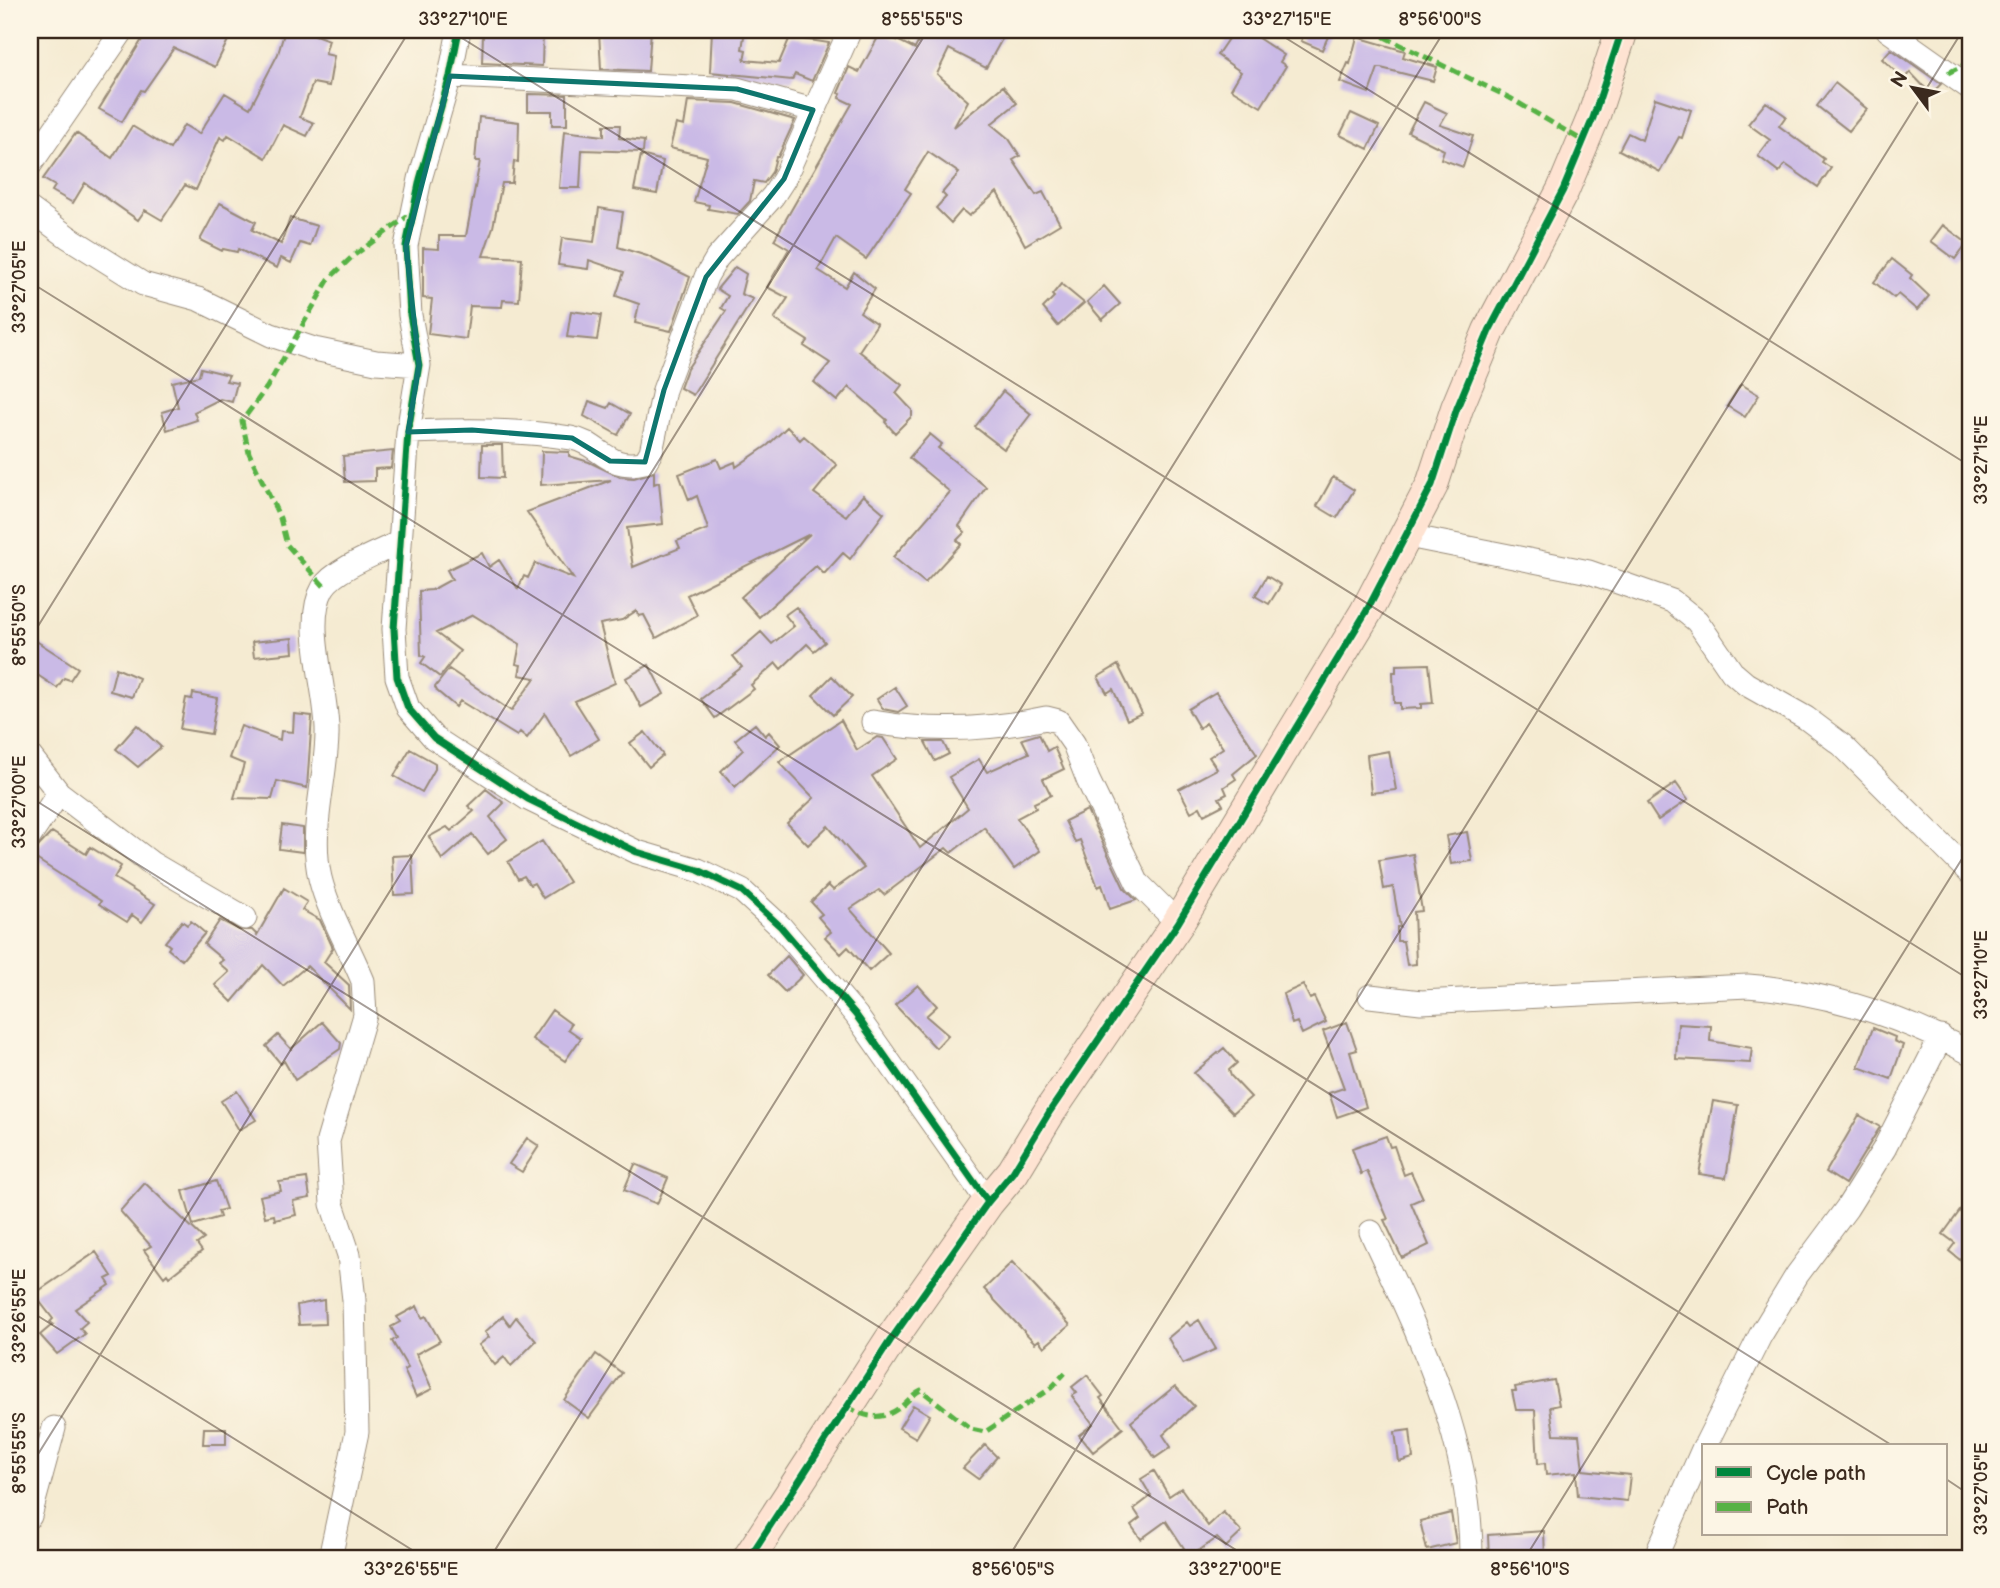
<svg xmlns="http://www.w3.org/2000/svg" width="2000" height="1588" font-family="'Balsamiq Sans',sans-serif">
  <rect width="100%" height="100%" fill="#fcf5e5"/>
  <filter id="ink" filterUnits="userSpaceOnUse"><feTurbulence type="fractalNoise" baseFrequency=".0143" numOctaves="2"/><feDisplacementMap in="SourceGraphic" scale="14" xChannelSelector="R" yChannelSelector="G"/><feConvolveMatrix kernelMatrix="1 2 1 2 8 2 1 2 1" color-interpolation-filters="sRGB"/></filter>
  <filter id="wash" filterUnits="userSpaceOnUse"><feTurbulence type="fractalNoise" baseFrequency=".00686" numOctaves="4" result="noise"/><feDisplacementMap in="SourceGraphic" scale="28" xChannelSelector="R" yChannelSelector="G"/><feGaussianBlur stdDeviation="1.57" result="paint"/><feColorMatrix in="noise" values="0 0 0 0 0 0 0 0 0 0 0 0 0 0 0 0 0 1.4 0 .05"/><feComposite in="paint" operator="in"/></filter>
  <g filter="url(#wash)">
    <rect width="100%" height="100%" fill="#f5ebd2"/>
    <g id="blocks">
      <path fill="#cabae6" d="M148,30H233L215,67L174,48L144,91L141,90L122,122L99,109Z
        M285,30H317L315,35L329,40L325,54L334,56L329,86L313,83L300,117L314,123L307,136L283,125L266,158L228,135L225,140L220,137L196,190L185,185L162,220L145,210L138,220L85,183L73,203L52,191L55,186L43,179L76,133L112,158L132,126L170,149L184,125L199,134L225,93L250,108L278,54Z
        M518,30H543L542,66L482,63L483,34L510,35Z
        M651,30L648,71L601,69L599,31Z
        M712,30H745L742,49L746,50L744,60L779,63L790,37L829,43L812,81L795,74L792,80L710,72Z
        M924,30H1007L986,68L949,49L937,74L968,101L954,127L1003,86L1017,103L991,124L1009,139L1020,156L1013,160L1036,195L1043,192L1060,224L1025,245L997,192L969,216L962,210L951,223L936,208L946,197L942,193L959,173L928,152L905,189L911,193L866,259L836,238L818,270L845,287L854,272L875,289L860,312L877,324L859,351L902,385L896,393L912,410V416L895,433L885,422L887,420L849,387L837,401L814,382L830,363L804,346L808,341L774,319L788,298L767,287L789,249L774,240L852,104L839,98L841,94L838,93L849,67L859,72L881,32L915,49Z
        M1234,30H1246L1284,55L1280,62L1286,66L1261,107L1231,89L1241,72L1217,55Z
        M1306,30H1331L1322,50L1301,41Z
        M1357,37L1405,51L1403,57L1437,67L1433,81L1381,68H1378L1369,93L1340,82L1348,63L1350,64Z
        M1891,49L1941,84L1931,94L1910,72L1904,79L1882,59Z
        M1835,83L1867,109L1849,131L1817,106Z
        M528,94L567,95V125H552V111H528Z
        M1655,98L1691,110L1682,138L1679,137L1660,172L1619,150L1628,133L1642,140Z
        M688,101L735,103L795,120L778,157H776L772,172L764,183L754,181L750,201L738,214L708,209L709,205L694,202L707,157L670,148L676,124L684,126Z
        M1424,102L1447,113L1440,125L1473,136L1463,167L1441,159L1444,150L1408,132Z
        M1766,102L1786,116L1779,126L1824,159L1822,162L1831,168L1818,187L1785,164L1779,172L1758,156L1770,140L1748,124Z
        M1351,113L1379,126L1368,149L1340,135Z
        M479,117L519,122L518,162L514,161L512,183H502L493,227L483,256L522,258L519,301L503,300L502,307L470,306L466,339L428,334L432,299L423,298V248L439,249V236H466L480,161H475Z
        M604,125H620L619,138L644,141L643,152L582,150L580,188H559L564,131L604,136Z
        M641,155L663,161L657,194L634,190Z
        M220,203L256,222L252,230L281,244L290,218L317,226L310,246L300,243L291,263L281,258L277,268L238,249L237,252L223,249L222,251L200,240Z
        M599,208L623,212L618,247L647,256L690,277L671,331L635,323L639,304L616,296L624,272L589,260L588,269L558,265L562,238L594,242Z
        M1943,225L1967,243L1955,259L1931,241Z
        M1892,259L1912,275L1910,278L1929,296L1917,310L1898,294L1894,298L1874,282Z
        M735,267L746,274L741,294L753,299L693,395L680,388L687,369L726,311L721,308L728,296L717,289Z
        M1061,284L1084,303L1058,326L1043,308L1054,297L1052,295Z
        M1104,286L1120,304L1102,320L1087,302Z
        M571,311L601,315L597,340L567,337Z
        M201,368L229,375L226,381L237,383L232,402L220,399L194,412L197,420L167,430L162,412L178,407L172,382L199,376Z
        M1741,384L1759,395L1745,417L1727,406Z
        M1003,391L1031,414L1004,449L975,427Z
        M589,401L608,408L611,403L630,414L618,435L584,416Z
        M787,427L800,440L804,436L837,465L814,493L846,516L863,495L884,513L850,559L843,553L824,574L816,566L759,617L741,597L810,534L687,595L697,615L656,638L644,615L639,616L636,611L622,620L600,624L615,683L575,701L599,739L571,756L545,713L527,738L520,732L517,736L460,701L456,707L437,691L435,687L449,669L511,711L535,678L519,675L521,665L516,664L520,644L473,615L436,633L460,651L440,677L421,663L425,657L421,655L419,591L432,590L452,579L447,570L482,553L489,567L499,560L518,589L524,576L528,578L535,563L573,578L527,512L611,480L541,485L542,451L569,452V456L589,462L620,477L634,478L654,472V484L659,482L663,524L627,528L633,567L680,548L677,541L708,529L697,496L689,500L679,474L717,459L721,468L735,462L736,467L768,445Z
        M930,434L942,444L938,448L986,487L959,526L965,532L957,540L961,544L925,583L893,557L950,492L909,458Z
        M482,445H502L503,478L481,477Z
        M393,451L391,468L375,469V481L345,482L343,456Z
        M1333,477L1354,490L1337,518L1317,506Z
        M1267,576L1281,585L1269,604L1255,596Z
        M796,607L825,642L814,651L807,644L781,669L776,663L751,685L754,689L715,718L701,699L742,667L733,656L761,632L772,644L794,626L785,615Z
        M30,637L78,668L70,680L64,678L57,688L30,670Z
        M292,638L293,653L254,657L252,642Z
        M1429,664L1433,703L1421,704V708L1400,709V703H1394L1393,672H1396V665Z
        M649,665L664,694L641,707L626,678Z
        M1118,665L1142,713L1127,720L1113,689L1107,693L1098,677Z
        M116,668L139,678L132,697L110,691Z
        M832,676L852,697L833,715L813,695Z
        M895,687L907,706L898,712L883,709L877,699Z
        M1216,692L1257,754L1233,774L1236,779L1224,787L1227,794L1219,798L1223,805L1204,815L1200,807L1191,812L1179,789L1217,769L1209,757L1223,748L1206,723L1199,728L1188,709Z
        M193,693L217,698L211,734L180,729L186,698L192,699Z
        M294,714L312,716L307,788L277,781L272,799L234,798L244,764L229,758L241,726L280,740L281,731L293,732Z
        M841,720L857,750L877,737L883,738L897,759L872,776L920,848L968,808L949,777L979,759L987,772L1029,753L1022,739L1039,734L1047,751L1054,747L1064,769L1043,779L1051,795L1034,803L1036,808L1017,818L1040,851L1014,869L984,827L951,853L946,848L884,895L879,890L850,909L889,953L869,971L848,947L841,954L825,937L831,932L818,917L822,914L811,902L828,885L833,890L864,868L828,826L808,845L787,823L814,798L779,762Z
        M755,724L765,736L769,732L780,745L735,787L721,771L743,750L735,740Z
        M137,725L161,747L138,767L116,749Z
        M645,732L663,755L649,767L630,743Z
        M925,742H943L949,754L935,761Z
        M410,749L435,763V769L422,792L394,776Z
        M1389,751L1396,790L1371,793L1367,755Z
        M1676,783L1688,800L1658,820L1647,803Z
        M486,789L504,803L490,817L507,839L488,854L472,834L442,860L429,837L447,827L451,831L474,811L468,806Z
        M1087,810L1124,888L1136,900L1110,909L1102,885L1098,887L1080,840L1075,842L1065,821Z
        M282,825L303,828V852L279,849Z
        M52,832L86,854L90,847L121,866L114,878L155,904L142,922L132,915L127,922L99,904L101,901L30,855V850L37,848Z
        M1467,832L1472,861L1451,864L1446,836Z
        M542,841L569,882L543,898L534,883L530,885L524,876L518,879L508,862Z
        M1413,854L1422,911L1414,912L1416,964L1407,965L1403,941H1397V927H1400L1393,887L1384,889L1379,860Z
        M412,855L414,894L394,895L392,856Z
        M284,888L307,902L302,910L320,920L333,948L324,962L349,985L350,1009L307,966L283,986L263,965L232,1002L215,985L229,972L219,963L223,960L204,944L220,920L239,930H252L257,935Z
        M182,921L187,925L191,921L205,933L182,960L168,949L170,946L165,942Z
        M787,956L803,975L785,992L768,975Z
        M918,985L937,1006L926,1016L948,1035L936,1048L895,1005Z
        M1303,985L1310,999L1314,997L1326,1022L1302,1034L1297,1022L1292,1024L1283,994Z
        M552,1010L571,1024L568,1029L581,1038L565,1061L532,1039Z
        M322,1022L341,1043L340,1049L295,1080L284,1061L281,1064L266,1046L278,1035L291,1049Z
        M1347,1022L1357,1050L1350,1052L1366,1107L1337,1117L1329,1093L1344,1088L1323,1031Z
        M1678,1024L1711,1026L1710,1041L1752,1048L1750,1063L1676,1059Z
        M1873,1028L1895,1037L1894,1041L1903,1045L1891,1079L1858,1067Z
        M1224,1048L1237,1063L1229,1070L1231,1076L1251,1097L1233,1113L1194,1073Z
        M237,1091L256,1120L239,1130L221,1101Z
        M1713,1101L1738,1105L1726,1178L1699,1174Z
        M1859,1115L1880,1127L1845,1184L1826,1172Z
        M1386,1136L1390,1147L1394,1146L1404,1175L1411,1172L1423,1198L1411,1203L1429,1245L1402,1258L1384,1220L1388,1219L1367,1171L1361,1174L1352,1148Z
        M527,1138L539,1146L522,1172L509,1164Z
        M635,1164L668,1178L657,1204L624,1190Z
        M307,1178L310,1198L293,1201L296,1215L275,1220L274,1215L265,1217L260,1196L281,1191L279,1182Z
        M216,1181L226,1209L218,1211L220,1217L193,1225L183,1191Z
        M145,1183L204,1239L197,1244L202,1251L169,1277L167,1274L164,1277L144,1250L151,1246L120,1211Z
        M1970,1197V1268L1949,1251L1955,1243L1943,1234Z
        M96,1252L112,1276L106,1279L110,1285L75,1309L87,1322L80,1328L85,1334L57,1354L40,1335L53,1324L50,1322L53,1319L34,1294Z
        M1012,1262L1070,1325L1044,1347L1039,1340L1035,1343L984,1289Z
        M324,1300L325,1324L299,1325L297,1305Z
        M417,1306L422,1318L426,1316L440,1341L416,1354L432,1389L416,1397L404,1370L408,1368L392,1341L397,1338L391,1327L400,1322L397,1317Z
        M503,1316L510,1325L516,1317L536,1341L511,1366L504,1357L495,1365L479,1345L489,1337L485,1332Z
        M1199,1320L1216,1349L1183,1364L1168,1338L1187,1322L1190,1326Z
        M596,1354L622,1373L589,1418L564,1400Z
        M1087,1375L1103,1396L1100,1398L1123,1428L1093,1452L1079,1435L1093,1424L1072,1396L1077,1393L1072,1387Z
        M1554,1380L1559,1405L1550,1407L1554,1434L1579,1435L1583,1470L1630,1475L1627,1501L1578,1496L1576,1472L1546,1475L1545,1463L1538,1464L1535,1410H1516L1512,1391H1516L1515,1387Z
        M1175,1386L1194,1406L1163,1435L1171,1447L1155,1458L1131,1422Z
        M913,1405L930,1415L916,1438L899,1428Z
        M204,1428H226V1444H203Z
        M1410,1430L1413,1458L1399,1462L1395,1432Z
        M985,1445L997,1457L978,1479L963,1468Z
        M1154,1471L1169,1496L1181,1488L1208,1526L1223,1512L1242,1532L1226,1547L1217,1538L1188,1558H1180L1177,1555L1184,1548L1166,1521L1141,1539L1131,1525L1140,1518L1134,1509L1151,1496L1141,1479Z
        M1451,1513L1456,1543L1427,1550L1420,1521Z
        M1544,1531L1545,1558H1489L1488,1535Z"/>
    </g>
  </g>
  <g filter="url(#ink)">
    <use href="#blocks" fill-opacity="0" stroke="#988a78" stroke-width="2"/>
    <g fill="none" stroke-linecap="round" stroke-linejoin="round">
      <defs>
        <path id="street" d="M459,30L450,76L420,179L406,246L410,315L419,365L408,432L394,629L397,677L408,708L434,738L528,799L637,852L698,870L742,891L781,927L856,1015L988,1202
          M1888,30L1970,88
          M450,76L737,89L813,110
          M30,165L123,30
          M30,209L68,237L143,284L198,299L271,335L314,349L376,362L419,365
          M408,432C463,430 517,429 571,438C601,443 607,472 645,462L651,452L664,390L706,277L717,258L773,196L784,179L850,30
          M1408,536L1589,572L1672,601L1697,621L1732,672L1746,684L1806,718L1842,745L1970,873
          M873,722C930,732 990,730 1046,718L1058,721L1074,744L1088,780L1137,882L1178,923
          M30,756L59,793L151,863L245,918
          M30,836L59,793
          M1370,996L1421,1002L1748,986C1827,992 1901,1016 1970,1053
          M1371,1232C1419,1335 1472,1441 1471,1558
          M1705,1446L1760,1336L1797,1275L1847,1208L1884,1149L1941,1037
          M30,1516L54,1428
          M330,1558L357,1432L354,1300L349,1255L332,1204L328,1141L365,1015L363,981C350,949 328,911 320,878C309,830 326,782 327,735C329,695 302,624 323,588C334,569 380,552 400,542
          M1655,1558L1704,1447"/>
        <path id="secondary" d="M749,1558L890,1341L988,1202L1013,1172L1050,1111L1178,923L1366,612L1432,485L1457,408L1489,331L1563,190L1593,118L1622,30"/>
      </defs>
      <use href="#street" stroke="#988a78" stroke-width="25"/>
      <use href="#secondary" stroke="#988a78" stroke-width="34"/>
      <use href="#street" stroke="#fff" stroke-width="23"/>
      <use href="#secondary" stroke="#fee3d2" stroke-width="32"/>
      <path stroke="#57b245" stroke-width="5" stroke-dasharray="10 5" stroke-linecap="butt" d="M1370,30L1510,98L1583,141
        M1948,73L1970,62
        M324,586L287,545L280,518L249,453L242,421L267,387L329,279L353,256L411,214
        M847,1406C865,1418 881,1421 899,1408C908,1402 912,1394 921,1390L971,1429L985,1432L1051,1388L1065,1373"/>
      <defs>
        <path id="cycleway" d="M459,30L450,76L420,179L406,246L410,315L419,365L408,432L394,629L397,677L408,708L434,738L528,799L637,852L698,870L742,891L781,927L856,1015L988,1202
          M749,1558L890,1341L988,1202L1013,1172L1050,1111L1178,923L1366,612L1432,485L1457,408L1489,331L1563,190L1593,118L1622,30"/>
      </defs>
      <use href="#cycleway" stroke="#fcf5e5" stroke-width="11"/>
      <use href="#cycleway" stroke="#00873e" stroke-width="7"/>
    </g>
  </g>
  <path fill="none" stroke="#0f766e" stroke-width="5" stroke-linejoin="round" d="M450,76L737,89L813,110L784,179L706,277L664,390L645,462L610,461L572,438L472,430L408,432L419,365L406,246Z"/>
  <path fill="none" stroke="#3b2a1e" stroke-width="2" stroke-opacity="0.45" d="M449,30L1970,980M1273,30L1970,466M30,282L1893,1446M30,639L410,30M30,797L1249,1558M30,1311L425,1558M30,1467L928,30M1946,1479L1970,1495M490,1558L1445,30M1008,1558L1963,30M1525,1558L1970,846"/>
  <rect width="2000" height="1588" fill="none" stroke="#fcf5e5" stroke-width="77"/>
  <rect x="1702" y="1444" width="245" height="91" fill="#fcf5e5" stroke="#afa495" stroke-width="2"/>
  <rect x="1716" y="1467" width="35" height="10" fill="#00873e" stroke="#afa495" stroke-width="2"/>
  <text x="1766" y="1480" font-size="21" fill="#3b2a1e">Cycle path</text>
  <rect x="1716" y="1502" width="35" height="10" fill="#57b245" stroke="#afa495" stroke-width="2"/>
  <text x="1766" y="1514" font-size="21" fill="#3b2a1e">Path</text>
  <g transform="translate(1913 88) rotate(302)" stroke="#fcf5e5" stroke-width="5" paint-order="stroke">
  <path d="M0-5L12 26L0 18L-12 26Z" fill="#3b2a1e"/>
  <text y="-10" font-size="19" font-weight="bold" text-anchor="middle" fill="#3b2a1e">N</text>
  </g>
  <rect x="38" y="38" width="1924" height="1512" fill="none" stroke="#3b2a1e" stroke-width="2.5"/>
  <g font-size="18" text-anchor="middle" fill="#3b2a1e">
    <text x="463" y="25">33°27'10"E</text>
    <text x="922" y="25">8°55'55"S</text>
    <text x="1287" y="25">33°27'15"E</text>
    <text x="1440" y="25">8°56'00"S</text>
    <text transform="translate(19 287) rotate(-90)" y="6">33°27'05"E</text>
    <text transform="translate(1981 460) rotate(-90)" y="6">33°27'15"E</text>
    <text transform="translate(19 625) rotate(-90)" y="6">8°55'50"S</text>
    <text transform="translate(19 802) rotate(-90)" y="6">33°27'00"E</text>
    <text transform="translate(1981 975) rotate(-90)" y="6">33°27'10"E</text>
    <text transform="translate(19 1316) rotate(-90)" y="6">33°26'55"E</text>
    <text transform="translate(19 1453) rotate(-90)" y="6">8°55'55"S</text>
    <text transform="translate(1981 1489) rotate(-90)" y="6">33°27'05"E</text>
    <text x="411" y="1575">33°26'55"E</text>
    <text x="1013" y="1575">8°56'05"S</text>
    <text x="1235" y="1575">33°27'00"E</text>
    <text x="1530" y="1575">8°56'10"S</text>
  </g>
</svg>
